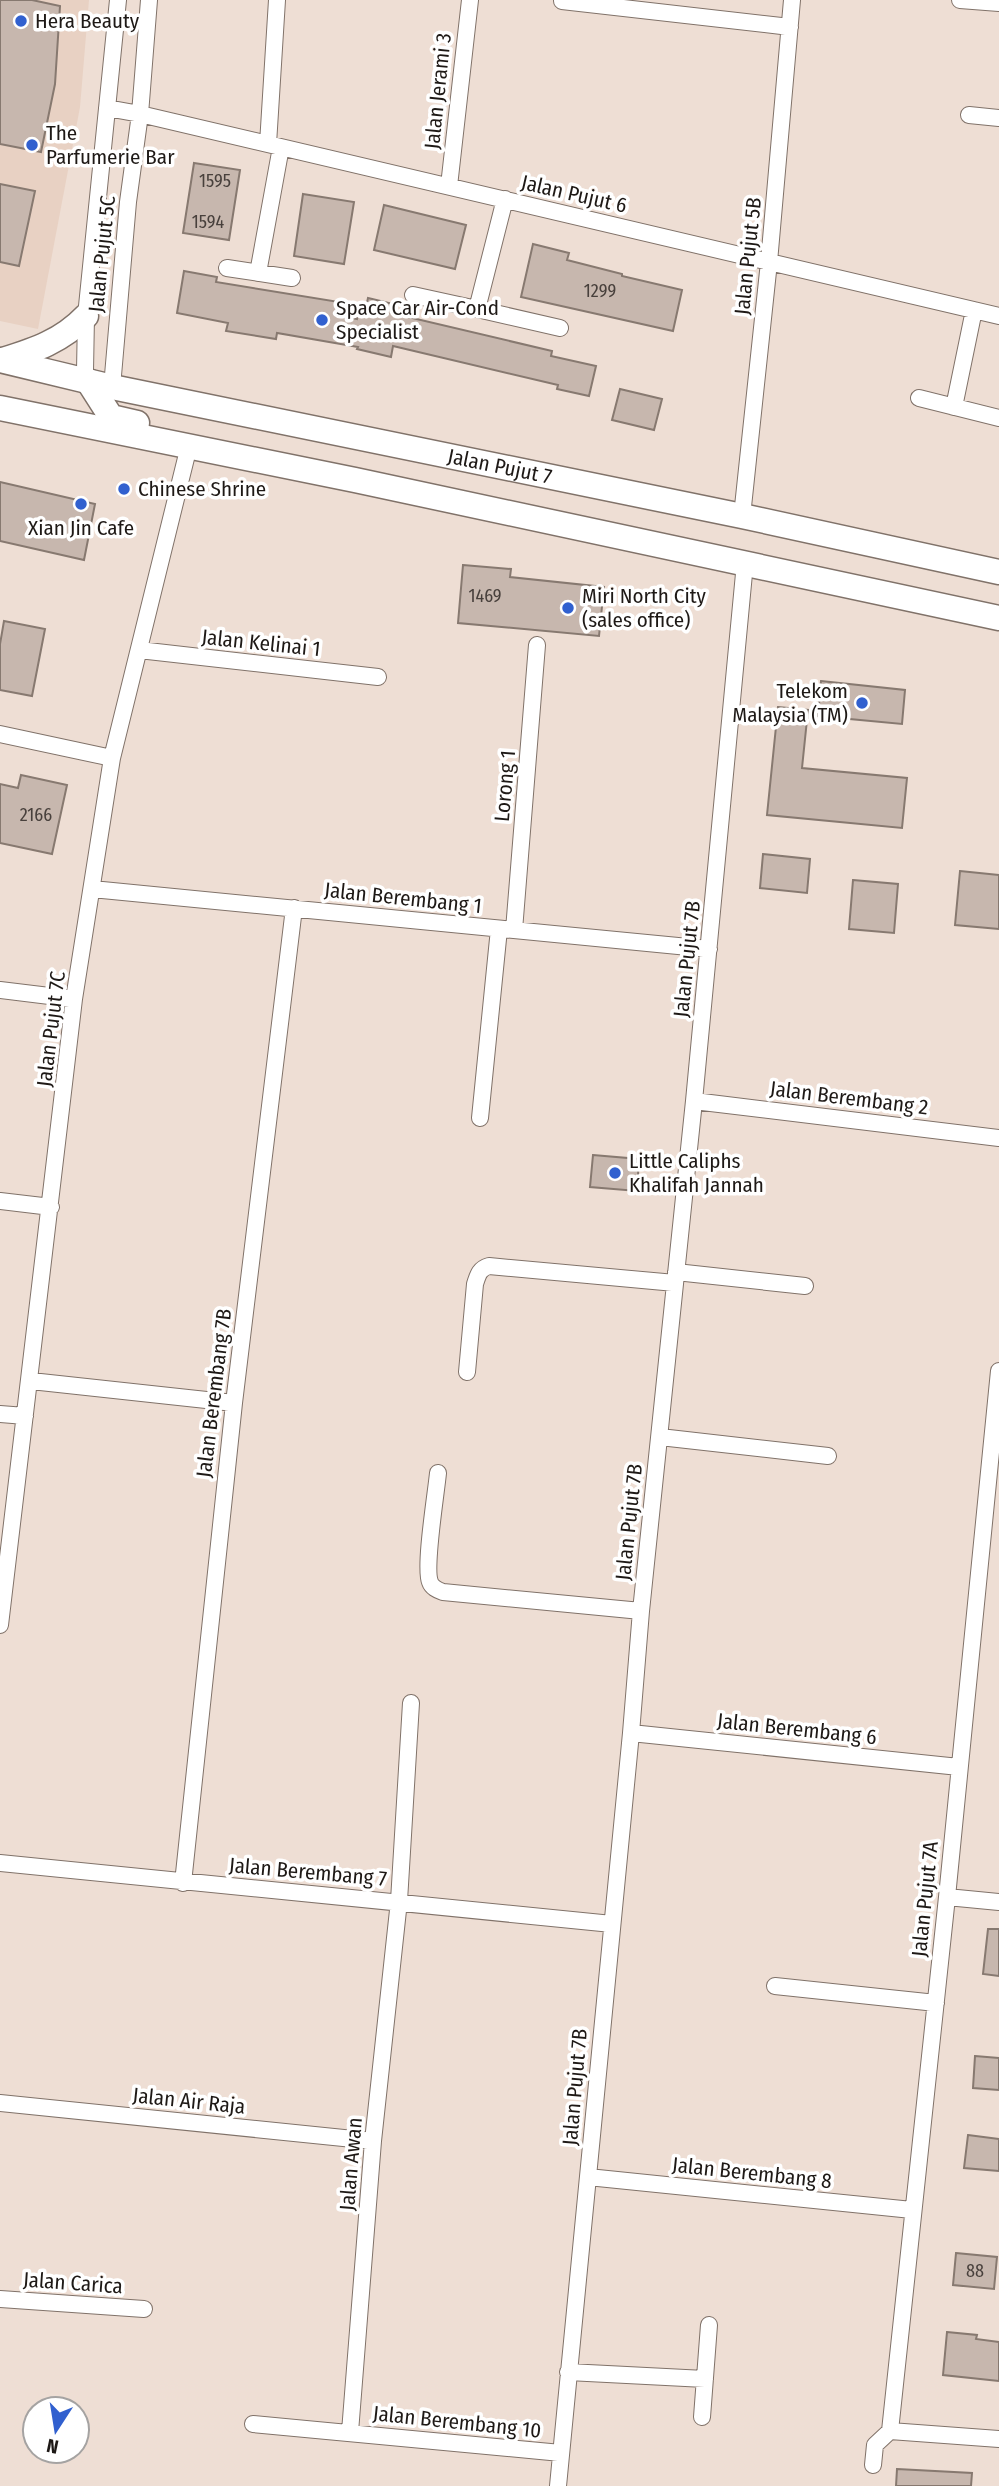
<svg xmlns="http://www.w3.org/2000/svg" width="999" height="2486" font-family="'Fira Sans Condensed',sans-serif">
  <rect width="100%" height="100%" fill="#eeded4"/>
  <path fill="#e8d1c3" d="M0,0H89L80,107L38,329L0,321Z"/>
  <path fill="#c7b7ae" stroke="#877970" stroke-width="2" d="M0,0H32L60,6L55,84L41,152L0,144Z
    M194,163L240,170L229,240L183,233Z
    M0,184L35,191L19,266L0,262Z
    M303,194L354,202L344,264L294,256Z
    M384,205L466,225L455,269L374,250Z
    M533,244L569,253L567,260L622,274V276L682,290L673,331L521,297Z
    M184,271L217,277L216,282L339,302L337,315L357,319L360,306L366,307L368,298L393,304L391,313L552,351L551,356L596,366L589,396L557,389L558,385L393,346L391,357L357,349L358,347L277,333L276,339L226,331L228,323L177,313Z
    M620,389L662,399L654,430L612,420Z
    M0,482L95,504L84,560L0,541Z
    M463,565L511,569L510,577L604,587L599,636L458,623Z
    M4,621L45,629L32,696L0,690V644Z
    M821,681L905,690L902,724L818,716Z
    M778,707L808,710L802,768L907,778L902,828L767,815Z
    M21,775L67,785L52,854L0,843V784L18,788Z
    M763,854L810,859L807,893L760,888Z
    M960,871L999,875V929L955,925Z
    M853,880L898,884L894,933L849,929Z
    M593,1155L639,1159L637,1191L590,1187Z
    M988,1929H999V1976L983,1974Z
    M975,2056L999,2058V2090L973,2088Z
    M968,2135L999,2139V2171L964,2168Z
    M956,2253L997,2257L994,2289L953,2285Z
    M947,2332L977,2335L976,2339L999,2342V2381L943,2375Z
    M897,2469L972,2473L971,2486H896Z"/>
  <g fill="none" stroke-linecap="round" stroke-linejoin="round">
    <defs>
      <path id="minor" d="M960,0L999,3
        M562,1L790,27
        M107,108L140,114L999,316
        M969,115L999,118
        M268,144L277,0
        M449,186L470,0
        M227,268L292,278
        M258,273L281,147
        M413,295L477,309L505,199
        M477,309L560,328
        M88,381L85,371L86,316L118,0
        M112,387L128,202L140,114L149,0
        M919,398L999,418
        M954,407L974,310
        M742,516L769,262L792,0
        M139,650L378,677
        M0,734L112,758
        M92,889L709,949
        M514,930L537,645
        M0,990L74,999
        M694,1101L999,1138
        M480,1118L499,929
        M0,1201L51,1207
        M676,1272L805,1286
        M467,1372L475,1284C478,1275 479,1269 489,1266L675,1283
        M31,1381L234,1403
        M0,1414L25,1416
        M660,1437L828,1456
        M438,1473C436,1494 424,1567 430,1582C432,1588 438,1590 443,1592L641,1611
        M0,1625L74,999L112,758L189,446
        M631,1733L959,1767
        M0,1863L612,1924
        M183,1883L234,1403L294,908
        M947,1897L999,1902
        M775,1986L936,2003
        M0,2103L373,2141
        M588,2177L912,2210
        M0,2299L144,2309
        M568,2372L705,2379
        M702,2417L709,2325
        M253,2424L561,2453
        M890,2431L947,1897L999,1371
        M890,2431L999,2439
        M350,2432L373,2141L399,1901L411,1703
        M873,2465L875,2445L890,2431
        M558,2486L631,1733L641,1611L694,1101L745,563"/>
      <g id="primary">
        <path id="s1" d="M0,360L112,387L742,516L999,572"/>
        <path d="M3,360C35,350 62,341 86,316"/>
        <path d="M88,381L111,417L137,423"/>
        <path d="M0,408L355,480L999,618"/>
      </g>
    </defs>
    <use href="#minor" stroke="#807269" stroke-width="18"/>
    <use href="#primary" stroke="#807269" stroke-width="27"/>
    <use href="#minor" stroke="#fff" stroke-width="16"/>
    <use href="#primary" stroke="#fff" stroke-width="24"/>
  </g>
  <g fill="#3160cf" stroke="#fff" stroke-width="2.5">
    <circle cx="21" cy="21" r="7"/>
    <circle cx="32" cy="145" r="7"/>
    <circle cx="322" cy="320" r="7"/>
    <circle cx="124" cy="489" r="7"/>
    <circle cx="81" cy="504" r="7"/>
    <circle cx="568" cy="608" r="7"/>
    <circle cx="862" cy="703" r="7"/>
    <circle cx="615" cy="1173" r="7"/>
  </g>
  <g text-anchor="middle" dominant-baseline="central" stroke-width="7" stroke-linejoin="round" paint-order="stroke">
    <g font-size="18" fill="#48403c">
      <text x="215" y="181">1595</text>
      <text x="208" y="222">1594</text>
      <text x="600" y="291">1299</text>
      <text x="485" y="596">1469</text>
      <text x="36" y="815">2166</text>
      <text x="975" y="2271">88</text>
    </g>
    <g font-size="21" fill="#1e1916" stroke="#fff" text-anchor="start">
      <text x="35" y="21">Hera Beauty</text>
      <text x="46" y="133">The<tspan x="46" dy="24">Parfumerie Bar</tspan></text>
      <text x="336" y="308">Space Car Air-Cond<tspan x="336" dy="24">Specialist</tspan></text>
      <text x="138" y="489">Chinese Shrine</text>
      <text x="81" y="528" text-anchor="middle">Xian Jin Cafe</text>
      <text x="582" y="596">Miri North City<tspan x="582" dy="24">(sales office)</tspan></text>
      <text x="848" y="691" text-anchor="end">Telekom<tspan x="848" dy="24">Malaysia (TM)</tspan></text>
      <text x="629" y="1161">Little Caliphs<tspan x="629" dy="24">Khalifah Jannah</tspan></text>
    </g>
    <g font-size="21" fill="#1e1916" stroke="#fff">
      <text transform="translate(438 91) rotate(-84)">Jalan Jerami 3</text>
      <text transform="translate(574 194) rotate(13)">Jalan Pujut 6</text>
      <text transform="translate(102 254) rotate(-84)">Jalan Pujut 5C</text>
      <text transform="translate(748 256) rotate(-84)">Jalan Pujut 5B</text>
      <text stroke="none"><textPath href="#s1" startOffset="511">Jalan Pujut 7</textPath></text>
      <text transform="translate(261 643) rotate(6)">Jalan Kelinai 1</text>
      <text transform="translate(505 786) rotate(-85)">Lorong 1</text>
      <text transform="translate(403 898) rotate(6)">Jalan Berembang 1</text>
      <text transform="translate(687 959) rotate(-84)">Jalan Pujut 7B</text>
      <text transform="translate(51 1029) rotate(-83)">Jalan Pujut 7C</text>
      <text transform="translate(849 1098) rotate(7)">Jalan Berembang 2</text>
      <text transform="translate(214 1393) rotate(-83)">Jalan Berembang 7B</text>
      <text transform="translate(629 1522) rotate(-84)">Jalan Pujut 7B</text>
      <text transform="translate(797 1729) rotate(6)">Jalan Berembang 6</text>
      <text transform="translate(308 1872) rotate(5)">Jalan Berembang 7</text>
      <text transform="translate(925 1899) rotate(-84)">Jalan Pujut 7A</text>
      <text transform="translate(575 2087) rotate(-85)">Jalan Pujut 7B</text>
      <text transform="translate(189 2101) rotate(6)">Jalan Air Raja</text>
      <text transform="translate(351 2164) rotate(-85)">Jalan Awan</text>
      <text transform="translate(752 2173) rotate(6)">Jalan Berembang 8</text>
      <text transform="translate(73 2283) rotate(4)">Jalan Carica</text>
      <text transform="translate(457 2422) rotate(6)">Jalan Berembang 10</text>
    </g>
  </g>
  <g transform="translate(56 2430) rotate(192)"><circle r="33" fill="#ffffff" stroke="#a5a3a2" stroke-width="2"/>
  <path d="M0-5L12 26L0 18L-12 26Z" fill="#3160cf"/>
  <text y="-10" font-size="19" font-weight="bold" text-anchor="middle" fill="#1e1916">N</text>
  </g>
</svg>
